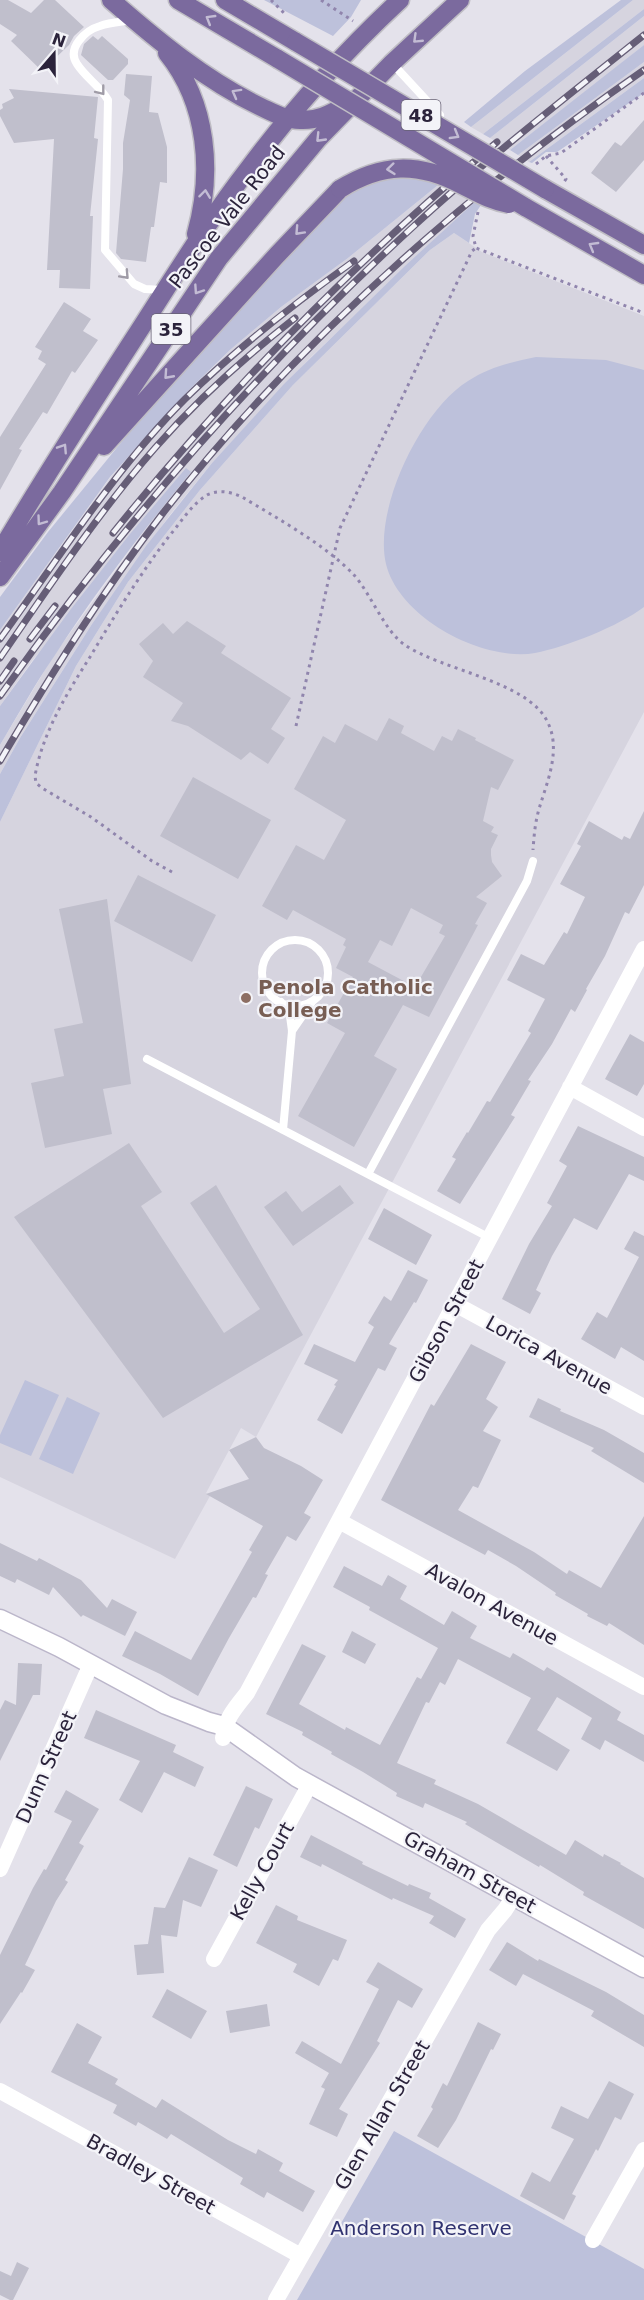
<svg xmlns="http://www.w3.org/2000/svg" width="644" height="2300" font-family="'DejaVu Sans',sans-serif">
  <rect width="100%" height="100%" fill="#e4e2eb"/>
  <path fill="#d6d4df" d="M633,0H644V9L483,134L471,127Z
    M644,16V45L607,75L510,150L490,138Z
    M644,62V78L529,162L518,155Z
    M443,181L478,199L311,357L212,463L169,516L92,624L20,738L0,774V745L54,655L155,516L191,472L32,661L0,706V630L110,478L151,430L231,349L281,307L348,258Z
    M454,233L482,252L644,316V712L256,1437L241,1428L206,1493L210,1496L175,1559L0,1477V822L76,666L128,582L200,490L293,385L430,250Z"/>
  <path fill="#bdc1db" d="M264,0H361L351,17L333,36Z
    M621,0H633L471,127L464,122L525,71Z
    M644,9V16L490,138L483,134Z
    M644,45V62L518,155L510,150Z
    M644,78V93L557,152H546L532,163L529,162Z
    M401,175L443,181L348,258L281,307L231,349L188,391L110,477L0,630V597L48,532L133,428L270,272L345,195L360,186Z
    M478,199L483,202L475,214L469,243L454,233L430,250L293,385L200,490L128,582L76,666L0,822V774L20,738L92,624L146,546L212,463L284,384L405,266Z
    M536,357L606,360L644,370V607C619,626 566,647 535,653C483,662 399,618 386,564C373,509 421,410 468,381C489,367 512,362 536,357Z
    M186,468L191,472C143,531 96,591 55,655C35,684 18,715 0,745V706L71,609L130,534Z
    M25,1380L59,1395L31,1456L0,1443V1435Z
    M67,1397L100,1413L73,1474L39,1459Z
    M394,2131L644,2269V2300H297Z"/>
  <path fill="#c0bfcc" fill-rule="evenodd" d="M0,0H8L31,13L44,0H55L84,27L74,36L69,45L42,71L11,41L17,35L0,24Z
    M93,36L98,40L102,36L128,59V64L113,80H108L81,55L84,44Z
    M126,74L152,76L149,112L158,113L167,147V183L160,182L154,227H151L146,262L121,259L116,253L123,169V143L130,100L124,95Z
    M9,89L98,97L94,138L98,139L90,216H93L90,289L59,288L60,270H47L54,139L14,143L0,116V110L3,108L2,104L14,98Z
    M644,120V160L616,192L591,173L615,142L621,146Z
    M64,302L91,319L83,331L98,340L75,373L72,371L47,414L43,412L19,449L22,450L0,490V437L46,364L38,359L42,351L35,347Z
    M187,621L226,646L221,653L291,698L271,729L285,738L268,764L250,752L241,760L188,726L171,721L183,703L143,677L153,661L139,644L163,623L173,634Z
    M389,718L404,726L401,733L434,751L442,736L452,741L458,729L476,738L475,740L514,760L498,790L491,787L483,821L494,827L491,832L498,835L491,849V855L492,862L502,876L476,897L487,903L475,924L478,925L429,1017L403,1005L374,1056L397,1069L354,1147L298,1116L345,1033L327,1023L353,977L336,968L346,947L343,945L346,939L293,910L287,920L262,906L296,845L324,860L346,820L294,789L323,736L335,743L345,724L377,741ZM411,908L443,925L439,933L445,936L415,987L368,962L380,940L392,946Z
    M193,777L271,820L238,879L160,836Z
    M644,811V885L629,914L625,912L605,956L586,989L587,990L575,1012L571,1009L552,1044L528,1080L531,1081L511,1115L515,1117L460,1204L437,1191L456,1159L452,1157L467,1132L468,1133L487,1101L490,1102L531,1033L528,1031L545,999L507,980L521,954L544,965L564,932L567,934L585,897L560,884L581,846L577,844L589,821L622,840L624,836L630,839Z
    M138,875L216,915L192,962L114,921Z
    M107,899L131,1084L103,1089L112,1134L45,1148L31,1083L64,1076L54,1029L83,1023L59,909Z
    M630,1034L644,1042V1084L637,1096L605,1079Z
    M578,1126L644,1157V1181L629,1174L597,1230L574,1218L552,1256L536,1290L541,1293L530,1314L502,1299L529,1244L552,1206L547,1203L567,1166L559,1161Z
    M129,1143L162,1192L141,1206L224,1333L260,1309L190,1203L216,1185L303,1335L163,1418L14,1217Z
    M340,1185L354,1203L293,1246L264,1207L286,1191L302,1212Z
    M384,1208L432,1235L416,1265L368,1239Z
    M634,1231L644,1236V1361L621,1347L615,1359L581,1339L597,1312L607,1318L639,1257L624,1249Z
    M408,1270L428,1280L416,1303L414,1302L389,1344L397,1348L385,1371L378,1368L342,1434L317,1420L336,1386L334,1385L338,1380L304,1364L314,1344L355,1362L374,1327L368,1323L384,1296L391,1301Z
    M471,1344L506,1362L486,1399L498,1407L483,1431L501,1440L478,1488L473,1486L458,1510L534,1552L567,1574L569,1570L601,1588L644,1516V1645L609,1623L607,1626L587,1616L588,1614L555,1595L556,1593L516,1566L488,1550L485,1555L381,1500L431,1404L434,1406Z
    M538,1398L561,1409L560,1411L604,1430L644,1453V1483L591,1451L594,1448L529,1417Z
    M256,1437L264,1448L301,1466L323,1480L304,1513L311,1517L296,1541L287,1536L265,1574L268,1575L256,1598L253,1597L229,1638L198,1696L160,1674L122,1656L135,1631L191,1660L252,1552L249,1550L263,1526L206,1494L249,1479L229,1450Z
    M0,1543L37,1561L39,1558L81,1580L107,1608L112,1599L137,1612L125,1636L83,1615L81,1617L53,1587L49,1595L17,1579L15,1583L0,1576Z
    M344,1566L382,1586L388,1575L407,1586L400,1599L444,1625L452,1611L477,1626L470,1638L510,1658L513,1653L544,1671L547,1667L621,1712L617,1720L644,1735V1762L605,1740L600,1750L581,1739L592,1718L557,1697L537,1730L570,1750L557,1771L506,1743L531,1698L458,1659L445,1685L440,1682L429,1703L426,1702L397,1763L436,1780L434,1784L478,1804L566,1855L575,1840L603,1857L604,1854L621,1863L620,1864L644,1878V1929L583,1895L584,1892L540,1865L539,1867L465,1824L467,1822L425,1803L423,1808L396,1796L397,1793L363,1772L331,1754L332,1752L302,1735L303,1732L266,1714L302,1644L326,1656L299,1704L345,1730L346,1727L380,1745L417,1677L421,1679L438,1648L369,1610L370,1607L333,1587Z
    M352,1631L376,1644L365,1664L342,1652Z
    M18,1663L42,1664L40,1695H33L0,1761V1710L5,1700L16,1705Z
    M96,1710L176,1745L173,1752L204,1767L195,1787L164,1772L142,1813L119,1800L140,1761L84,1738Z
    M246,1786L273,1799L259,1829L255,1827L237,1867L213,1855Z
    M66,1790L99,1809L79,1843L84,1846L65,1880L68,1882L56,1901L25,1965L35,1970L22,1993L21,1992L0,2024V1955L33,1888L44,1869L46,1870L72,1821L54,1812Z
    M311,1835L363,1862L362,1864L408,1886L409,1884L431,1893L429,1898L466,1919L455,1938L429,1923L434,1916L393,1898L392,1900L322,1864L321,1867L300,1857Z
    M189,1857L218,1870L201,1907L183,1900L177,1937L161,1935L164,1973L137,1975L134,1945L148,1944L154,1907L165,1908Z
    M276,1905L298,1916L297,1920L347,1940L338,1961L333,1959L319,1986L293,1972L297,1964L256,1943Z
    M507,1942L538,1961L539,1959L606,1992L644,2015V2047L591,2016L594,2011L523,1974L516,1986L489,1970Z
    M378,1962L423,1989L412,2008L398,2000L377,2041L380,2043L339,2109L348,2114L337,2137L309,2124L325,2089L321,2087L329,2073L295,2053L302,2041L341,2064L379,1989L366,1982Z
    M167,1989L207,2011L191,2039L152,2017Z
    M267,2004L270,2026L230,2033L226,2011Z
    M478,2022L501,2034L493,2050L491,2049L456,2120L438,2148L417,2136L433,2109L431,2107L443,2083L447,2086Z
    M77,2023L102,2037L88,2063L118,2079L115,2084L156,2108L162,2099L228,2140L256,2154L258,2149L283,2163L279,2171L315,2191L303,2212L267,2192L264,2198L240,2184L243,2178L171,2134L167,2139L138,2122L136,2126L113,2113L117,2105L51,2072Z
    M609,2081L634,2094L621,2120L615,2117L598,2151L596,2149L572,2194L576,2196L564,2220L520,2196L532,2172L550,2182L574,2139L551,2128L561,2106L588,2119Z
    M17,2262L29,2268L13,2300H10L0,2295V2271L11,2276Z"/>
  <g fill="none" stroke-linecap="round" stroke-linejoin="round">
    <defs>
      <path id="secondary" d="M0,1619L59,1647L166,1705L209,1722L224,1726L296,1777L644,1968"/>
      <path id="primary" d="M111,0C158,41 205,80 261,107C274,113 286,120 300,120C317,121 330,114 344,106
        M178,0L278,59
        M225,0L296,42
        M167,53C208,104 213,173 196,234
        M545,189L644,245
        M525,207L644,275
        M104,446L277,255L340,189
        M0,552C43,479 89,408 135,337C172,280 207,222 249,168C294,108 345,51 400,0
        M0,577L62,492L219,258L318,139L392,63L460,0"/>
    </defs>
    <use href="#secondary" stroke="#bbb6ca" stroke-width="21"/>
    <use href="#primary" stroke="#bfbdc4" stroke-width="21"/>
    <path stroke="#9085ad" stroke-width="3" stroke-dasharray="3 4.5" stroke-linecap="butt" d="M271,0L286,15
      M321,0L353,21
      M546,156L566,179L564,182
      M536,164L546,156L561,153L644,93
      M478,212L473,236L476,248L644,313
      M296,726L340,528L472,251L476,248
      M172,872L152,861L91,817L42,788L36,783L35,776C42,734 67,693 90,657C115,615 140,574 170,535C181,522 192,504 207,495C219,489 231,492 242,497C277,518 327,546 354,575C371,594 385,632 405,645C441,670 527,681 547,721C562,749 547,782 539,809C535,823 534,836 533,850"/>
    <path stroke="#fff" stroke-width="8" d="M133,20C122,22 111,22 100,26C86,30 66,48 77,64C86,78 100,86 108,100L105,250L134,284L145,289L164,290
      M392,63L440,115
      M262 973a33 33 0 1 1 66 0a33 33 0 1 1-66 0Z
      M281,1002L290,1016L292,1031L283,1130
      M292,1031L312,1002
      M147,1059L490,1238
      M368,1174L527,881L533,861"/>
    <path stroke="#fff" stroke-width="16" d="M570,1087L644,1128
      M455,1304L644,1407
      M339,1521L644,1687
      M223,1738C225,1719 235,1708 247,1693L644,949
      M0,1869L91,1664
      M214,1959L310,1784
      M0,2091L301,2256
      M593,2240L644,2150
      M276,2300L488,1930L505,1910L514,1896"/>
    <use href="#secondary" stroke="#fff" stroke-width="18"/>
    <use href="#primary" stroke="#7b6a9e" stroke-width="18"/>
    <defs>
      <path id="rail" d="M113,533C228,390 357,260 497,142
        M0,639C59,558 114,470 185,399C237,348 295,303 354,261
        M30,639L55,606
        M0,658C49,587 98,513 155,448C197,400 245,357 295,318
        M0,681L14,661
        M0,696C121,525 260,367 415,225C488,158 566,97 644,35
        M0,761C50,676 102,592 163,513C298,341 465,194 644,70"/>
    </defs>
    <use href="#rail" stroke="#665e77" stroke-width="7"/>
    <use href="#rail" stroke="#f3f3f8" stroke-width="4.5" stroke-dasharray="14" stroke-linecap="butt"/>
    <defs>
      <path id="primary-bridge" d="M296,42L545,189
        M278,59L525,207
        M340,189C382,163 418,162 462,185C478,193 491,201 509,204"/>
    </defs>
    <use href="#primary-bridge" stroke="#bfbdc4" stroke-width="21" stroke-linecap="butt"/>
    <use href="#primary-bridge" stroke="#7b6a9e" stroke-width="18"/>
  </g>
  <defs><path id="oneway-chevron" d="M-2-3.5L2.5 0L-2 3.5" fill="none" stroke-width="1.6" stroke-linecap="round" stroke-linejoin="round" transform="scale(1.5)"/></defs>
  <g stroke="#c3bcd4">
    <use href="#oneway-chevron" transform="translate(210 19) rotate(-149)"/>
    <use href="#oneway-chevron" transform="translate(417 39) rotate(136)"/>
    <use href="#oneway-chevron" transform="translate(236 93) rotate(-151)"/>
    <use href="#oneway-chevron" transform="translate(455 135) rotate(30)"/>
    <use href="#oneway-chevron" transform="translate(320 138) rotate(134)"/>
    <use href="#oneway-chevron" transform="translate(391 169) rotate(174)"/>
    <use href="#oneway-chevron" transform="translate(205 194) rotate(-83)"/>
    <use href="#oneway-chevron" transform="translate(299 231) rotate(133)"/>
    <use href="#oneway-chevron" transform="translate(593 246) rotate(-150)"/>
    <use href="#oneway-chevron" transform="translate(198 290) rotate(124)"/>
    <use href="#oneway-chevron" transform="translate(168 375) rotate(132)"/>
    <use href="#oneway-chevron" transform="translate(63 448) rotate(-57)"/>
    <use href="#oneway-chevron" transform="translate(41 521) rotate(126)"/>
  </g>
  <g stroke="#a09ca7">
    <use href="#oneway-chevron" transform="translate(101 91) rotate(52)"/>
    <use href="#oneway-chevron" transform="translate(125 275) rotate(47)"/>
  </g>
  <circle fill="#8d6e63" stroke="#f3f3f8" stroke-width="2" cx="246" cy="998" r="6"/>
  <g text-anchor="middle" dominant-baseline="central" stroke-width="4.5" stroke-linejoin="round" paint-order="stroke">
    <g fill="#f3f3f8" stroke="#676174" stroke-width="1.5">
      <rect x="401.5" y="100" width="39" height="30" rx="4.5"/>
      <rect x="151.5" y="314" width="39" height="30" rx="4.5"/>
    </g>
    <g font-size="18" font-weight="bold" fill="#2b233b">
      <text x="421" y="115">48</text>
      <text x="171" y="329">35</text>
    </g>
    <g font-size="20" fill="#2b233b" stroke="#f3f3f8">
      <text transform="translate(227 217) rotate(-52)">Pascoe Vale Road</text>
      <text transform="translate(446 1321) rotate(-62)">Gibson Street</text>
      <text transform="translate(549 1355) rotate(29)">Lorica Avenue</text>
      <text transform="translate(492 1604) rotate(29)">Avalon Avenue</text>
      <text transform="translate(46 1767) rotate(-66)">Dunn Street</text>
      <text transform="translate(262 1871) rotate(-61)">Kelly Court</text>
      <text transform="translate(470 1872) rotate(29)">Graham Street</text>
      <text transform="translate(382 2115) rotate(-60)">Glen Allan Street</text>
      <text transform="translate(151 2174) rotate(29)">Bradley Street</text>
    </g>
    <g font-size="20" font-weight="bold" fill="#785e54" stroke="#f3f3f8" text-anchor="start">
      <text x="258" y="987">Penola Catholic<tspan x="258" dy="23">College</tspan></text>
    </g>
    <g font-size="20" fill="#303270" stroke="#f3f3f8">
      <text x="421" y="2228">Anderson Reserve</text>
    </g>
  </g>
  <g transform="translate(54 54) rotate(20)" stroke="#f3f3f8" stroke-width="4.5" paint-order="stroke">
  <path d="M0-4.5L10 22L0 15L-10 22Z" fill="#2b233b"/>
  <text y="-9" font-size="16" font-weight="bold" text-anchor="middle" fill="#2b233b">N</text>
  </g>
</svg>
